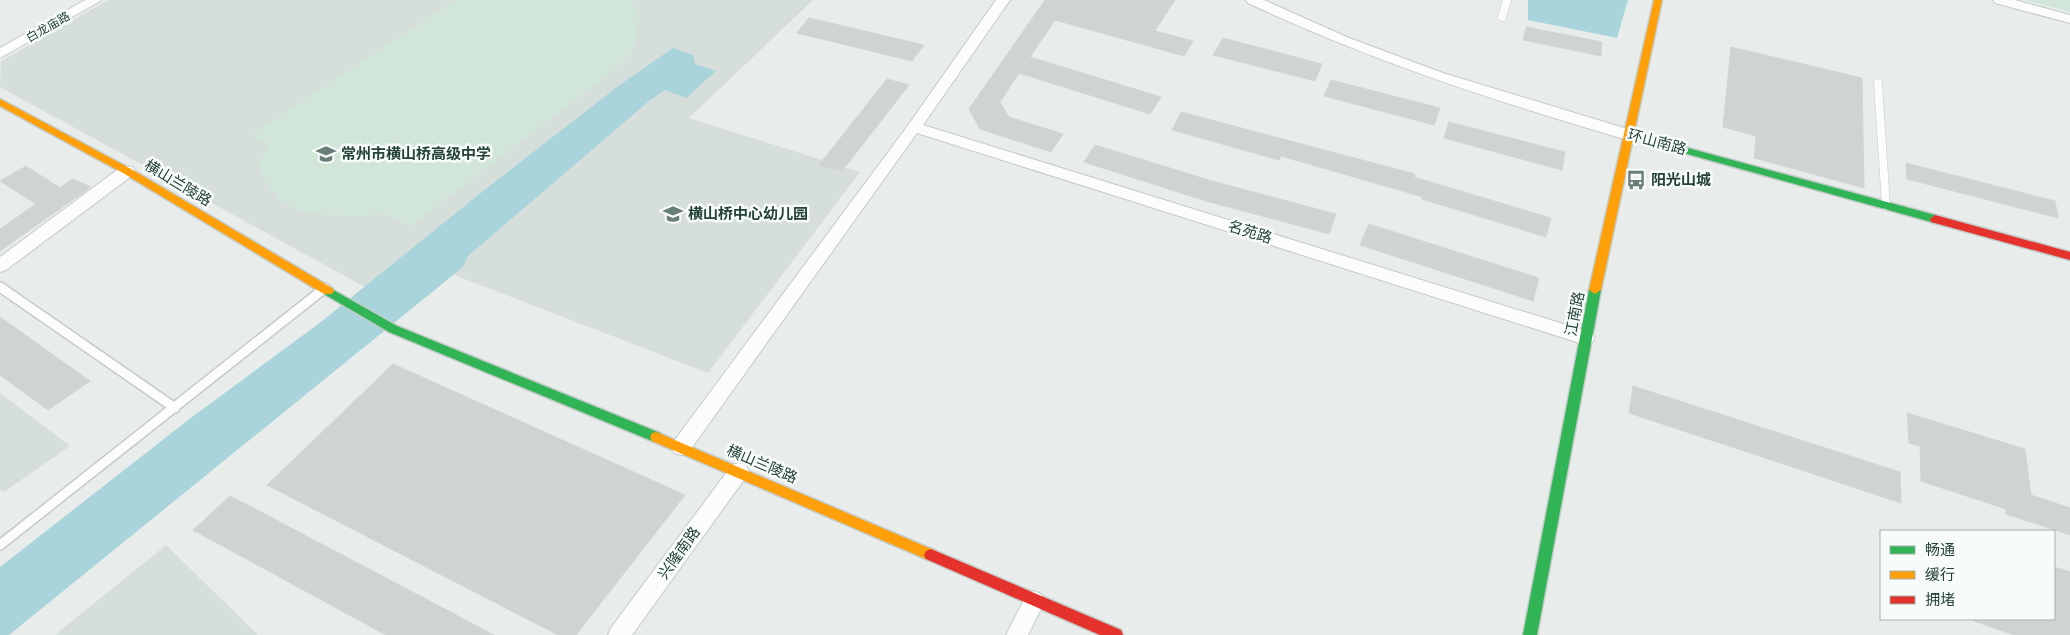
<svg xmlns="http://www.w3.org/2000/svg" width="2070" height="635" font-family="Roboto,'Noto Sans SC',sans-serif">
  <rect width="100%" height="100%" fill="#e8edeb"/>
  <path fill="#d6dedb" d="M108,0H813L689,118L860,172L708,373L454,275L463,267L468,256L617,87L483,191L365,287L0,87L1,61Z
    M0,393L70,446L4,492L0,490Z
    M166,545L258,635H55Z"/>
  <path fill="#d1e6d8" d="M455,0H631L639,12L638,33L632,53L610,73L410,227L386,214L359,216L322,215L298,210L283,202L270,188L258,167L268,144L251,135Z
    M2024,0H2070V12Z"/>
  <path fill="#a9d4db" d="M1528,0H1628L1617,38L1528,20Z
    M673,48L693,55L695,64L716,71L686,98L665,90L649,101L468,256L463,267L9,635H0V567L192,417L317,325L483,191L617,87Z"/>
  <path fill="#cfd4d2" stroke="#d1d6d4" d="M1045,0H1175L1155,31L1193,41L1184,56L1055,20L1030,57L1161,97L1150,114L1019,73L1000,102L1009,117L1063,134L1051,152L980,129L969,109Z
    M809,18L924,45L912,61L797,33Z
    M1526,27L1602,42L1601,56L1523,40Z
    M1223,38L1322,64L1315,81L1213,55Z
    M1731,47L1862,78L1864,188L1754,158L1756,136L1723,127Z
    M887,79L909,85L842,171L819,165Z
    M1331,80L1440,108L1434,125L1324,96Z
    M1181,112L1415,174L1414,177L1551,218L1546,237L1422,199L1423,197L1281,156L1279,160L1172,130Z
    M1449,122L1565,152L1562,170L1444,138Z
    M1095,145L1212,181L1336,214L1329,234L1206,201L1084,162Z
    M1906,163L2055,201L2058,218L1907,179Z
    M26,166L60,188L72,179L91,187L0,251V229L36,204L0,181Z
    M1369,224L1539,278L1533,301L1360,245Z
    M0,317L90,381L48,410L0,375Z
    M393,364L685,495L576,635H558L267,485Z
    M1633,386L1900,472L1901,503L1629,413Z
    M1907,413L2025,449L2031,495L2070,508V535L2006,514V509L1921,481L1920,446L1909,443Z
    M230,496L248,505L494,635H386L193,530Z
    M2054,567L2070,572V635H2014L1974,621V619H2054Z"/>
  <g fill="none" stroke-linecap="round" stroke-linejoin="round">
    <defs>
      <path id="lane-far1" d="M1502,17L1507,0
        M1878,83L1886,206"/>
      <path id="lane" d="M0,287L175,408
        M0,545L325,288"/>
      <path id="street" d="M85,0H102L0,58V48Z
        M996,0H1010L923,125L1592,333L1595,338L1592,343L1586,345L917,133L688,453L681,455L674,453L671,447L674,441L909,124Z
        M1246,0H1264L1349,38L1443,73L1634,131L1637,135L1634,139H1624C1495,101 1369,60 1248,3Z
        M1993,0H2015L2070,15V23L1995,3Z
        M127,166L133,167L135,171L133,175L6,270L0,272V257L121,167Z
        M739,463L746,465L749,471L746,477L632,635H608L611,628L732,465Z
        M1034,591L1041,594L1045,601L1028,635H1006L1027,594Z"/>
      <path id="fast" d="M1629,132L1935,215L1940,219L1935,223L1626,137L1624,135L1626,133Z
        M1595,286L1601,290L1537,635H1523L1589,290Z
        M328,287L397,326L660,433L662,437L660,441L656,442L652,441L389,332L324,294L322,291L324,288Z"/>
      <path id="slow" d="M1654,0H1662L1601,290L1595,294L1589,290Z
        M0,99L131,169L332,288L334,291L332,294H324L123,173L0,106Z
        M656,432L936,551L938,555L936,559L931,561L926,559L652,441L650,437L652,433Z"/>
      <path id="jam" d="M1935,215L2070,252V260L1931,222L1930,219Z
        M931,549L1121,630L1123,635H1100L926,559L924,555L926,551Z"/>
    </defs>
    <use href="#lane-far1" stroke="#c5cac8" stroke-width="9"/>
    <use href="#lane" stroke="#c5cac8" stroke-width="12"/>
    <use href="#street" stroke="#c5cac8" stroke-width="2"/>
    <use href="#fast" stroke="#c3cbc8" stroke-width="3"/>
    <use href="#slow" stroke="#c3cbc8" stroke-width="3"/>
    <use href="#jam" stroke="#c3cbc8" stroke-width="3"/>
    <use href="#lane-far1" stroke="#fcfcfc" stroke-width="8"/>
    <use href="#lane" stroke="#fcfcfc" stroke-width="9"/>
    <use href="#street" fill="#fcfcfc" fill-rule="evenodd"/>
    <use href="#fast" fill="#30b455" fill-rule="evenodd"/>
    <use href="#slow" fill="#ff9f0a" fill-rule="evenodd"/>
    <use href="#jam" fill="#e5322d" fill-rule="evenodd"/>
  </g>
  <defs>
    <symbol id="school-bare" viewBox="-9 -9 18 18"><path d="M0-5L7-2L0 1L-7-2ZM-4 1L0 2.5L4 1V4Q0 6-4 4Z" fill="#697e78" stroke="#f7fbf9" stroke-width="2.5" paint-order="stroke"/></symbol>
    <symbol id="bus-bare" viewBox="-9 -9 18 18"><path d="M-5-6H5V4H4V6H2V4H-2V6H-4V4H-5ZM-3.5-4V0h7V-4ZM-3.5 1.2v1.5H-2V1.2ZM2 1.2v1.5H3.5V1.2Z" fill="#697e78" stroke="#f7fbf9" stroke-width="2.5" paint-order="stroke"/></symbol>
  </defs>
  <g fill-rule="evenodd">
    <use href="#school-bare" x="312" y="140" width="28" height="28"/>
    <use href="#bus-bare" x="1622" y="166" width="28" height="28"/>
    <use href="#school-bare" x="659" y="200" width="28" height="28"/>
  </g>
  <g text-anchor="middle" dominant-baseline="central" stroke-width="5" stroke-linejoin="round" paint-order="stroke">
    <g font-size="12" fill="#24423a" stroke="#f7fbf9">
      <text transform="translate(48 27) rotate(-30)">白龙庙路</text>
    </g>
    <g font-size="15" fill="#24423a" stroke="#f7fbf9">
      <text transform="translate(1657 142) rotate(15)">环山南路</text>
      <text transform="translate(178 183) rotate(31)">横山兰陵路</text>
      <text transform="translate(1250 232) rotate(17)">名苑路</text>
      <text transform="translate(1575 314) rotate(-79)">江南路</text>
      <text transform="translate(762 464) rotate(23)">横山兰陵路</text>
      <text transform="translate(679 553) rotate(-54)">兴隆南路</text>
    </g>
    <g font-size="15" font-weight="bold" fill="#24423a" stroke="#f7fbf9" text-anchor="start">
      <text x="341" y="154">常州市横山桥高级中学</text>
      <text x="1651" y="180">阳光山城</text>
      <text x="688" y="214">横山桥中心幼儿园</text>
    </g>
  </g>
  <rect x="1880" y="530" width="175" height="90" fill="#f7fbf9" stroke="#a3b1ad"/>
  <rect x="1890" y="546" width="25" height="8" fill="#30b455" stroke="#a3b1ad"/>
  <text x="1925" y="555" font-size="15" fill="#24423a">畅通</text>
  <rect x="1890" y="571" width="25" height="8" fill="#ff9f0a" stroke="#a3b1ad"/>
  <text x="1925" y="580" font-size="15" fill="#24423a">缓行</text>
  <rect x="1890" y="596" width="25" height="8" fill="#e5322d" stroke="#a3b1ad"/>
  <text x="1925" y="605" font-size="15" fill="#24423a">拥堵</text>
</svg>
